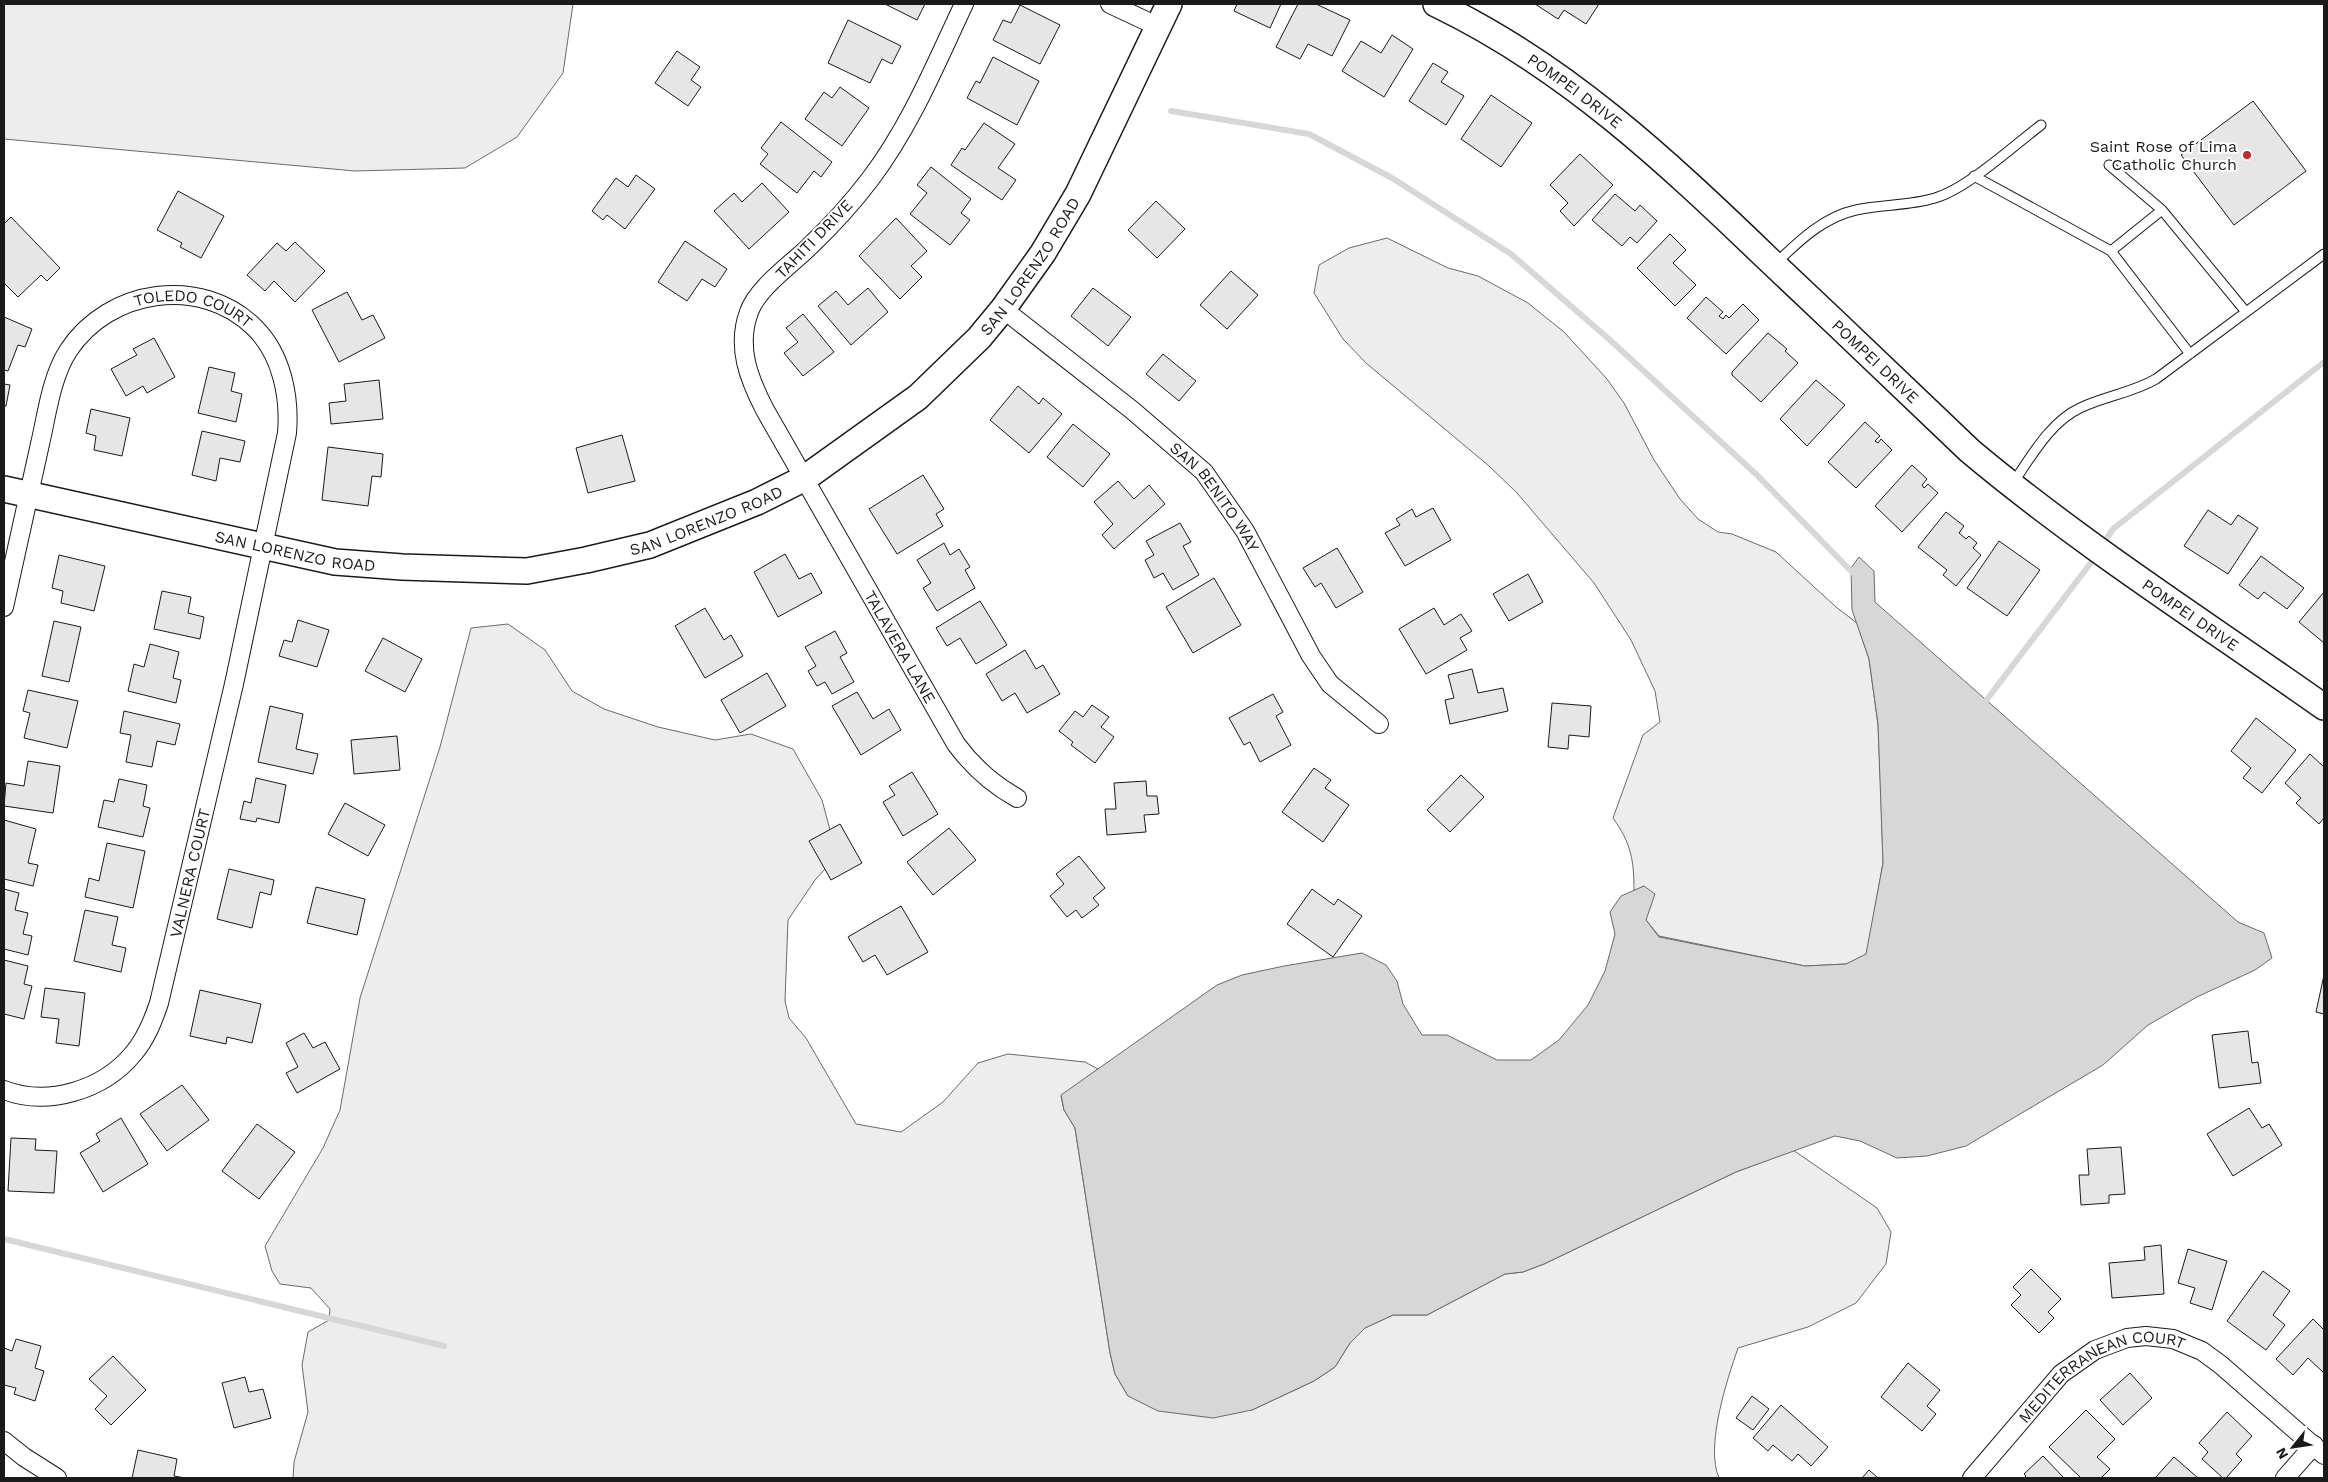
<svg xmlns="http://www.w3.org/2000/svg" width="2328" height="1482" font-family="'Work Sans',sans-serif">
  <rect width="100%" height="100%" fill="#fff"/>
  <path fill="#ededed" stroke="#6a6a6a" d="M4,4H573L563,73L517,137L465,168L355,171L4,139Z
    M1387,238L1448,268L1478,276L1528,303L1564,332L1607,379L1624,403L1654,460L1680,499L1698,519L1718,532L1732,534L1776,552L1836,607L1857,623L1869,659L1878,724L1881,796L1883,863L1867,954L1847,964L1805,966L1659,936L1646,920L1644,886L1634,891C1634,860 1631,843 1613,818L1643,735L1660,722L1655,691L1631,640L1594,583L1517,493L1489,466L1366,363L1343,339L1314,293L1319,265L1349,248Z
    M508,624L545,650L572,691L604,709L658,727L715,740L751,734L793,749L822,800L837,856L815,880L788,920L785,1001L789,1018L806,1038L856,1124L901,1132L943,1102L978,1063L1008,1054L1085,1062L1098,1069L1061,1096L1064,1110L1075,1128L1110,1353L1115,1374L1128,1396L1252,1410L1314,1381L1335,1367L1350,1343L1365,1328L1393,1315H1427L1505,1274L1523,1272L1544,1264L1736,1172L1793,1150L1877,1208L1891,1232L1886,1264L1856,1303L1808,1327L1738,1348C1727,1380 1705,1446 1719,1478H293L294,1462L308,1412L302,1365L308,1332L329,1320L330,1309L311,1288L280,1284L272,1271L265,1246L323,1148L340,1110L360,998L440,747L471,628Z"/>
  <path fill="#d7d7d7" stroke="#6a6a6a" d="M1859,557L1874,571L1875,602L2238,922L2264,933L2272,958L2255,970L2197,997L2148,1025L2103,1065L1966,1146L1927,1156L1897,1158L1860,1141L1835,1136L1736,1172L1544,1264L1523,1272L1505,1274L1427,1315H1393L1365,1328L1350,1343L1335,1367L1314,1381L1252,1410L1213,1418L1158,1411L1128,1396L1115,1374L1110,1353L1075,1128L1064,1110L1061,1095L1217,985L1242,975L1284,966L1362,953L1386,965L1397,981L1403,1004L1422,1035H1447L1497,1060H1531L1559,1040L1588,1005L1605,971L1615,934L1610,912L1621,896L1644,886L1655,894L1646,920L1659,937L1805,966L1846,964L1866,954L1883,863L1878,724L1869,659L1852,610L1851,568Z"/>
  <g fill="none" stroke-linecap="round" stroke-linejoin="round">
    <path stroke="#d7d7d7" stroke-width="6" d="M1171,111L1309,134L1392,178L1511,254L1610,340L1757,475L1857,577
      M2101,547L2113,529L2324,362
      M1985,702L2096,556
      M4,1239L444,1346"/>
  </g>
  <path fill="#e6e6e6" stroke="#1a1a1a" d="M885,4H925L917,20Z
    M1237,4H1281L1270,28L1234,11Z
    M1298,4H1316L1350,20L1332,56L1308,44L1300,59L1276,47Z
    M1535,4H1599L1586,24L1564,10L1558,19Z
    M1020,5L1060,25L1040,64L993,40L1003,20L1011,23Z
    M848,20L901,46L892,64L882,59L870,83L828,63Z
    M1392,35L1413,49L1384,97L1342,71L1361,41L1381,53Z
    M677,51L700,67L691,80L701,87L688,106L655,83Z
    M993,57L1039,81L1017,125L967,98L976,81L980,83Z
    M1433,63L1448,72L1441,82L1464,96L1446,125L1409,101Z
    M840,87L869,108L842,146L805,119L824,92L832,98Z
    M1491,95L1532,123L1501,167L1461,139Z
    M2253,101L2306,171L2234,225L2181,155Z
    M781,122L832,162L821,177L814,171L797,193L760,164L768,154L761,148Z
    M984,123L1015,144L998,168L1016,180L1002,200L951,165L962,148L965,150Z
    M1580,154L1613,185L1574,226L1560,211L1568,203L1550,185Z
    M931,167L971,199L961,213L970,220L950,245L910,214L927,193L917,185Z
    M636,175L655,189L625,229L607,215L603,220L592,211L616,178L628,187Z
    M762,183L789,212L749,249L714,211L734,193L742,202Z
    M178,191L224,216L201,258L180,247L182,243L157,230Z
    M1615,194L1635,211L1640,205L1657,221L1637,243L1630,237L1622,246L1592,220Z
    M1156,201L1185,229L1157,258L1128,230Z
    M11,217L60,268L47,281L41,275L18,297L4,283V224Z
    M896,218L927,251L911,266L922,277L900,299L859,256Z
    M1670,234L1686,250L1673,263L1696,285L1675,306L1637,268Z
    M685,241L727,269L715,287L702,279L687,301L658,282Z
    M295,242L325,271L295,302L274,281L265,291L247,275L277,243L286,251Z
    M1231,271L1258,295L1227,329L1200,305Z
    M868,288L888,312L851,345L818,306L836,291L848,305Z
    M1093,288L1131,317L1108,346L1071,316Z
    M347,292L362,320L373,315L385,338L339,362L312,310Z
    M1706,297L1723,312L1719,316L1723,319L1726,315L1729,318L1743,304L1759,320L1726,354L1687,318Z
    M803,314L834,352L803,376L784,353L798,342L786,328Z
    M4,317L32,329L25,347L18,345L8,371L4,370Z
    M1768,333L1787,349L1785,351L1798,363L1761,402L1732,375V372Z
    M154,338L175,377L147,393L143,386L126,396L111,369L137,355L133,349Z
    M1163,354L1196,381L1179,401L1146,374Z
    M209,367L235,373L231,391L242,394L236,422L198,413Z
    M379,380L383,419L331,424L329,403L346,401L344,384Z
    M1816,380L1845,405L1807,446L1780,419Z
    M4,384L10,385L6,406H4Z
    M1018,386L1039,404L1043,398L1062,414L1029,453L990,420Z
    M91,409L130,418L122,456L94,450L96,436L86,433Z
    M1865,422L1880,436L1875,441L1878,443L1881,439L1892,450L1856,488L1828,462Z
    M1073,424L1110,454L1083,487L1047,457Z
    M202,431L245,441L240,462L220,458L216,481L192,475Z
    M622,435L635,481L588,493L576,448Z
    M328,447L383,454L381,477L372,476L368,506L322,500Z
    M1912,465L1927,479L1922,485L1924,488L1928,484L1938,493L1902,532L1875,506Z
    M923,475L944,509L936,514L943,526L897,554L869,509Z
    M1118,481L1134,499L1149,485L1165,504L1114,549L1102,535L1113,524L1094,502Z
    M1433,508L1451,540L1405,566L1385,533L1400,525L1396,519L1412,509L1416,517Z
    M2208,510L2231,525L2238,515L2258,528L2228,574L2184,546Z
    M1946,512L1964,526L1959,533L1966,539L1969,536L1977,543L1973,548L1981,555L1956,586L1943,575L1947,570L1918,547Z
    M1180,523L1191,542L1183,546L1199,575L1173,590L1163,573L1154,578L1145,560L1154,555L1146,541Z
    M1999,541L2040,570L2007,616L1967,588Z
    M944,543L950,555L959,549L970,567L965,570L975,588L937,611L923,588L931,583L917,560Z
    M1337,548L1363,592L1336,608L1321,583L1315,587L1303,568Z
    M785,554L799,579L811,573L822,593L778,617L754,572Z
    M59,555L105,566L94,611L61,603L63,591L52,588Z
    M2261,556L2304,588L2287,609L2264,592L2258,599L2239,585Z
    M1528,574L1543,602L1509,621L1493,594Z
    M1214,578L1241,625L1193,653L1166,607Z
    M162,591L191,597L188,613L204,617L200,639L154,629Z
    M2324,592V643L2299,622Z
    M980,601L1007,645L976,664L960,638L947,646L936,628Z
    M705,608L724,640L731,635L743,656L705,678L675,626Z
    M1434,608L1444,625L1461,614L1472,631L1460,638L1467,650L1426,674L1399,629Z
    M298,620L329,630L317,667L279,656L284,640L292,642Z
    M54,621L81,627L69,682L42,676Z
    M835,631L847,653L840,657L854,682L832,694L825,682L817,686L808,671L816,666L805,647Z
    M383,638L422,659L405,692L365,671Z
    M150,644L179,652L173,678L181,680L176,703L128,691L134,664L144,667Z
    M1025,650L1036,669L1043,665L1060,694L1027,713L1015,693L1002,701L986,674Z
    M1472,669L1478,693L1503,688L1508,711L1450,724L1445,700L1454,698L1448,675Z
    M767,673L786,706L740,733L721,700Z
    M28,690L78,701L67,748L24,738L30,713L23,711Z
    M857,692L873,719L889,709L901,730L861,755L832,706Z
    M1273,694L1283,712L1276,716L1291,745L1260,762L1250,742L1244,745L1229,718Z
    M1552,703L1591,706L1589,737L1569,735L1568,749L1548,747Z
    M1092,705L1109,717L1101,727L1114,737L1095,763L1071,745L1073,742L1059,731L1075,711L1083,717Z
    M270,706L303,714L296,749L318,754L313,774L258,762Z
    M124,711L180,724L175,745L157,741L152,767L126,762L131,735L120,733Z
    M2256,718L2296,750L2262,793L2243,778L2251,768L2231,751Z
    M397,736L400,770L354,774L351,740Z
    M2310,754L2324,767V818L2319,824L2296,803L2301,798L2285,783Z
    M28,761L60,766L53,813L4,806L6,783L24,786Z
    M1314,768L1331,780L1325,788L1349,805L1323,842L1282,812Z
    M912,772L938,814L903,836L883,802L895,795L889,786Z
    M1461,775L1484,797L1450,832L1427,810Z
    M256,778L286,785L279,823L257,818L256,822L240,819L244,801L251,803Z
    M119,779L147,785L143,806L150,808L143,837L98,827L104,800L114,802Z
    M1146,781L1147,796H1157L1159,814L1144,815L1146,832L1107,835L1105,809H1116L1114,783Z
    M345,803L385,825L368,856L328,834Z
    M4,820L36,829L28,863L38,865L33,886L4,879Z
    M840,824L862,863L831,880L809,841Z
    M949,828L976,860L933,895L907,862Z
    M107,843L145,851L133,908L85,897L89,878L99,881Z
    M1079,856L1105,888L1093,898L1099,905L1082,918L1076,910L1067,917L1050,896L1064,884L1056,874Z
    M229,869L274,880L271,895L260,892L252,928L217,919Z
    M316,887L365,899L357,935L307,923Z
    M4,889L19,893L15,910L28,913L23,934L32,936L28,955L4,949Z
    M1312,889L1334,905L1338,899L1362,916L1333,957L1287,924Z
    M901,906L928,952L887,975L875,955L863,962L848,937Z
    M85,910L118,917L112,945L126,948L121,972L74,961Z
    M4,960L28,966L24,984L32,986L24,1019L4,1014Z
    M2324,975V1014L2316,1012Z
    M45,988L85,993L79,1046L56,1043L59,1019L41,1017Z
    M200,990L261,1004L252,1043L227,1037L226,1044L190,1036Z
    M2248,1031L2252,1063L2258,1062L2261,1083L2219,1088L2212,1035Z
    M304,1033L313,1048L325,1042L340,1069L297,1093L286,1073L298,1067L286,1043Z
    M182,1085L209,1120L167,1151L140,1114Z
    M2249,1108L2262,1128L2269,1124L2282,1145L2233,1176L2207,1134Z
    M121,1118L148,1164L103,1192L80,1153L100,1141L96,1134Z
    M257,1124L295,1152L259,1199L222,1171Z
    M11,1138L36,1139L35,1150L57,1151L54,1193L8,1191Z
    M2121,1147L2125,1194L2109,1195V1203L2081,1205L2079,1175H2089L2087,1149Z
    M2161,1245L2164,1294L2112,1298L2109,1263L2145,1260L2144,1247Z
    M2188,1249L2227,1261L2212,1310L2190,1303L2195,1288L2178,1283Z
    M2031,1269L2061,1299L2048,1312L2054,1318L2039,1333L2011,1305L2021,1295L2013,1287Z
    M2263,1271L2290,1291L2273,1315L2285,1325L2266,1350L2227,1321Z
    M2313,1319L2324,1330V1373L2308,1358L2293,1375L2276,1359Z
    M16,1339L41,1346L35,1368L44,1371L35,1401L14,1394L16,1388L4,1385V1348L12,1351Z
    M113,1356L146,1390L111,1425L95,1409L107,1396L89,1379Z
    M1908,1363L1940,1390L1927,1406L1936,1414L1922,1431L1881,1397Z
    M2130,1373L2152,1398L2123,1425L2100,1400Z
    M245,1377L249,1392L263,1389L271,1418L234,1428L222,1383Z
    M1752,1396L1769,1409L1753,1430L1736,1418Z
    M1781,1405L1828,1447L1811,1466L1798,1454L1792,1461L1773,1445L1768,1451L1753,1438Z
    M2086,1410L2115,1439L2097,1457L2110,1469L2101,1478H2081L2049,1447Z
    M2227,1412L2252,1436L2236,1454L2242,1460L2226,1478H2223L2202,1459L2208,1452L2199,1443Z
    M138,1450L177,1459L174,1476L185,1478H132Z
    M2043,1456L2064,1478H2024L2026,1476L2024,1474Z
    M2174,1457L2198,1478H2155Z
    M1869,1470L1878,1478H1862Z"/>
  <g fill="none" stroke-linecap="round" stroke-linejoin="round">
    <defs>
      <path id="lane" d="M2109,165L2162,210L2246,312
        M1974,176L2111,251
        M2162,210L2111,251L2190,354
        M1775,264C1798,242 1823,217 1856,210C1882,204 1909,206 1935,198C1968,188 2012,147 2041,125
        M2013,483C2031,457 2050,422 2080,408C2105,396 2132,393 2156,379L2324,254"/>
      <g id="street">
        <path id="s1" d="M964,4C936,63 911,125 871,178C853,202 832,225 810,246C792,264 757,288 749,312C736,347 749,379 765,410L956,744C973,767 992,784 1017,798"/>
        <path d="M1110,4L1159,27"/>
        <path id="s2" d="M1003,309L1132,410L1204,472L1245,531L1311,656L1330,684L1379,724"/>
        <path id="s3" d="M4,607C16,553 28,498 40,444C47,414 51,378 68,351C109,288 202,275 255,328C282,355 290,397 287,433L234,684L159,1003C153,1021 146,1039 133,1054C103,1090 48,1107 4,1090"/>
        <path d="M4,1441L24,1457L57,1478"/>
        <path id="s4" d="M1972,1478L2061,1374L2095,1350L2127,1338L2146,1336L2173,1339L2202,1351L2221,1365L2324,1455"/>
        <path d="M2285,1478L2314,1445"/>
      </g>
      <g id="secondary">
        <path id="s5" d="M1436,4C1565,66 1665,160 1767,258C1835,322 1902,386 1970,451C2081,544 2205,623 2324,707"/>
        <path id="s6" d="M4,489L335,562L402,567L527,571L586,560L650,545L757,502L805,478L918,397L979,338L1003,309L1043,253L1078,194L1169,4"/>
      </g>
    </defs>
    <use href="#lane" stroke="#1a1a1a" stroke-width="11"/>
    <use href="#street" stroke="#1a1a1a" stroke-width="20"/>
    <use href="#secondary" stroke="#1a1a1a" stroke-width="28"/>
    <use href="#lane" stroke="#fff" stroke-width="9"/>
    <use href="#street" stroke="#fff" stroke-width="18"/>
    <use href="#secondary" stroke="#fff" stroke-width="25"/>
  </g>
  <circle fill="#c62828" stroke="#fff" stroke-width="2" cx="2247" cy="155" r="5"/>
  <g text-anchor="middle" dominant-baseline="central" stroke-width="4" stroke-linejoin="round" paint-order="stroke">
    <g font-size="16" fill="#1a1a1a" stroke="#fff">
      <text stroke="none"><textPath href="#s5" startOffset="164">POMPEI DRIVE</textPath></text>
      <text transform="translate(814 239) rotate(-46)">TAHITI DRIVE</text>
      <text stroke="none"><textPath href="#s6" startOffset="1138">SAN LORENZO ROAD</textPath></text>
      <text stroke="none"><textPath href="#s3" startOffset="411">TOLEDO COURT</textPath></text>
      <text stroke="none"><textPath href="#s5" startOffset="569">POMPEI DRIVE</textPath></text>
      <text stroke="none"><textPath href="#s2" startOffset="285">SAN BENITO WAY</textPath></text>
      <text stroke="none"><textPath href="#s6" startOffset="718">SAN LORENZO ROAD</textPath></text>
      <text stroke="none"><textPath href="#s6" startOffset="298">SAN LORENZO ROAD</textPath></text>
      <text stroke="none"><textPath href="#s5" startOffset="974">POMPEI DRIVE</textPath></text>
      <text stroke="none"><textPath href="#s1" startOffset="755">TALAVERA LANE</textPath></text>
      <text transform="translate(190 873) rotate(-77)">VALNERA COURT</text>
      <text stroke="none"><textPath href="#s4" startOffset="174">MEDITERRANEAN COURT</textPath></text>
    </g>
    <g font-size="16" fill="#1a1a1a" stroke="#fff" text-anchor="end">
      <text x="2237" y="146">Saint Rose of Lima<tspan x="2237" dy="18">Catholic Church</tspan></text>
    </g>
  </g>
  <rect width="2328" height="1482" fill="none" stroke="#1a1a1a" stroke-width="10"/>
  <g transform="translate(2293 1447) rotate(240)" stroke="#ffffff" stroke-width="4" paint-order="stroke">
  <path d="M0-4L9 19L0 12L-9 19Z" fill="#1a1a1a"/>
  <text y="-8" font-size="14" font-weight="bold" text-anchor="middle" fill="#1a1a1a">N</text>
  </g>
</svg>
